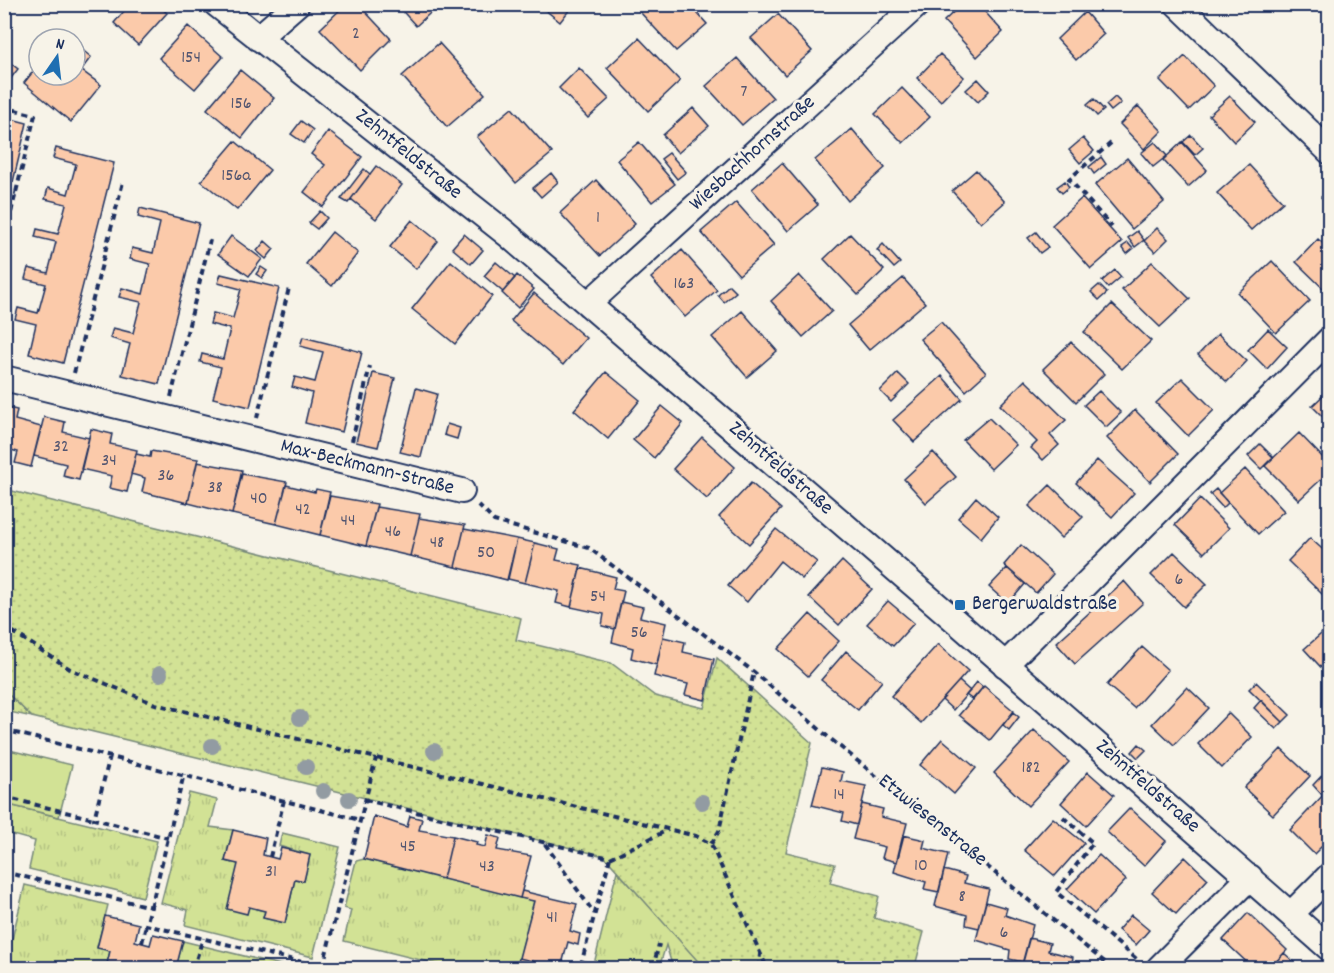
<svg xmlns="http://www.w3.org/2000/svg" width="1334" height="973" font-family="Dekko,sans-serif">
  <defs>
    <pattern id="grass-tufts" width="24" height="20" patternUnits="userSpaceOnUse" patternTransform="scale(1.5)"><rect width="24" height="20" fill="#d2e295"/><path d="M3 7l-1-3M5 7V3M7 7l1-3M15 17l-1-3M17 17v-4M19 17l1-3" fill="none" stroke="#b4c283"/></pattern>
    <pattern id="park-dots" width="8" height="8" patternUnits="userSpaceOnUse" patternTransform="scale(1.5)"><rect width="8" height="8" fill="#d2e295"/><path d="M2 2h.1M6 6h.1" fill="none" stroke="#b4c283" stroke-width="1.8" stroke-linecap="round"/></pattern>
  </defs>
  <rect width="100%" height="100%" fill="#f7f3e8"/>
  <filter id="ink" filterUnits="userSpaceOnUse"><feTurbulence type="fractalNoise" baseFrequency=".0167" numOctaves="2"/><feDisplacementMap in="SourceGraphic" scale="12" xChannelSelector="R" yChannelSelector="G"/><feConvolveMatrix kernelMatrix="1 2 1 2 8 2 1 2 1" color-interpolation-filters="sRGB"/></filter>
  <g filter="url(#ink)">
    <path fill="url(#grass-tufts)" stroke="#76887a" stroke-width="1.5" d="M5,691L32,717L5,711Z
      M189,793L217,800L210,827L233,830L225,861L238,864L249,907L265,911L263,918L285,923L295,879L304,881L310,855L279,846L282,833L340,847L313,957L185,925L188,910L161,903Z
      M5,804L157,841L143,897L29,869L35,841L5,833Z
      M364,859L534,901L517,968H445V966L344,941L351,910L344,908L356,861Z
      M617,871L656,913L738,968H673L666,945L659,968H593Z
      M25,885L108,905L97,947L110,951L106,968H5Z
      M183,941L293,968H167V965L176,967Z"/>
    <path fill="url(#park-dots)" stroke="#76887a" stroke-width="1.5" d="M4,489L521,618L516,640L611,663L655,696L704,708L717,658L812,743L786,852L835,864L830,883L879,896L874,918L924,932L915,966L922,968H704L604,856L32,717L5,691Z"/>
    <path fill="#d2e295" stroke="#76887a" stroke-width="1.5" d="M5,749L72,765L59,817L5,804Z"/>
    <path fill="#fbcaaa" stroke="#1b2f5e" stroke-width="1.5" d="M130,4H157L167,13L138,45L114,23Z
      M346,4H358L391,39L360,70L320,29Z
      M396,4H440L416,26Z
      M538,4H574L560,22Z
      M648,4H689L707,24L676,51L640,12Z
      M962,4H978L1003,32L977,57L944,21Z
      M1094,4H1107L1100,11Z
      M1085,12L1104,34L1076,60L1057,39Z
      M778,14L812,51L785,75L751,38Z
      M188,26L223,57L195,89L159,58Z
      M639,38L680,81L648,111L607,68Z
      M439,43L485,94L447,127L402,76Z
      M75,44L91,57L81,70L101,85L71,122L24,83L39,64V75H75Z
      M940,54L964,77L941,101L917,78Z
      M1185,56L1214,86L1189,110L1160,80Z
      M4,58L18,69L5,86L4,85Z
      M737,58L773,98L742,125L706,86Z
      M579,68L609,99L588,118L559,88Z
      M240,70L274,98L242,138L207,109Z
      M978,79L989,91L978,102L966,90Z
      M902,88L930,117L903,143L875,114Z
      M1230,96L1255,122L1234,142L1209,115Z
      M1115,97L1121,103L1111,111L1106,105Z
      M1094,99L1104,110L1097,116L1087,105Z
      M1138,106L1162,131L1144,149L1120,124Z
      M512,108L552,153L516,183L477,137Z
      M693,108L709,126L678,153L663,135Z
      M4,117L27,123L13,182L4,180L8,157L4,156Z
      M301,121L313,130L304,143L291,134Z
      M852,129L885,168L848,201L815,160Z
      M328,131L362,157L323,207L304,192L325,165L311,154Z
      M1191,135L1203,148L1195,155L1183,142Z
      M1083,138L1094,151L1080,163L1069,150Z
      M235,141L270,170L237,210L201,181Z
      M639,142L675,184L652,202L617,160Z
      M1155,142L1167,156L1153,167L1141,153Z
      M1182,142L1207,170L1188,187L1163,160Z
      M56,148L114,163L63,363L29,354L36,324L15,319L18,308L38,313L46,284L25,279L28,268L48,273L56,242L35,237L37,229L58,234L66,204L45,199L48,188L68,194L76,164L53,158Z
      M669,153L686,172L677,179L661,159Z
      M1101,157L1106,164L1094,174L1089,167Z
      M1127,158L1164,202L1132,229L1095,185Z
      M782,163L818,205L788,231L752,189Z
      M1249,165L1283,202L1251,230L1217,193Z
      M376,166L402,185L376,219L351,199Z
      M364,169L370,174L348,203L341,199Z
      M976,170L1005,202L981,223L952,191Z
      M551,173L558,182L541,197L533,188Z
      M596,180L635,224L600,256L560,213Z
      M1065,181L1069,187L1062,193L1057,187Z
      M1330,190V206H1329L1321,197Z
      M1082,198L1122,242L1091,269L1052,225Z
      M736,202L774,245L739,275L701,232Z
      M140,208L199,223L159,384L122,375L130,344L110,338L113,328L133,333L141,302L119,297L122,288L143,294L150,264L130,259L132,248L153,253L160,223L138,217Z
      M320,211L327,218L317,229L309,223Z
      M412,220L438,241L416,269L390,247Z
      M1157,228L1168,239L1155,252L1144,241Z
      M1137,231L1144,240L1135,247L1128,238Z
      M332,232L358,253L332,286L306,264Z
      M1036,232L1048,247L1040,253L1028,238Z
      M464,234L483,250L471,264L452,248Z
      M850,234L884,270L858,295L824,259Z
      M231,236L262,259L249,276L218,254Z
      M1318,239L1330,250V295L1296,262Z
      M265,241L274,249L266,259L257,251Z
      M1128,243L1133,249L1127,254L1122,247Z
      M883,244L900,263L894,268L877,250Z
      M682,250L717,290L685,317L651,278Z
      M451,261L492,296L455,344L412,309Z
      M1272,261L1310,301L1276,333L1238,293Z
      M496,262L515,278L503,292L484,276Z
      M1152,262L1190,299L1160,327L1122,290Z
      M261,267L267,271L262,278L256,274Z
      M1115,270L1121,277L1108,288L1102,281Z
      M221,274L279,288L250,407L213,398L221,367L200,362L202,354L223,359L230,329L210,324L213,313L233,318L241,289L218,283Z
      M517,275L534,289L518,308L502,293Z
      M799,275L832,311L803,337L771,301Z
      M903,278L925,303L869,350L848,325Z
      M729,285L736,292L724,302L718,295Z
      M1099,285L1107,293L1099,300L1091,292Z
      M534,293L586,338L563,365L511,321Z
      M1112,304L1151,341L1122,369L1084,332Z
      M742,311L777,351L747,377L712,337Z
      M941,322L986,373L966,391L920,339Z
      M1268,329L1287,347L1267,369L1248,350Z
      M1218,334L1247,361L1227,382L1198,355Z
      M303,337L362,352L342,432L305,423L312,393L292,387L295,377L315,382L323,352L300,346Z
      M1071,342L1104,374L1076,402L1043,369Z
      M606,372L640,400L608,439L574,410Z
      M373,373L395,378L378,447L356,442Z
      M898,373L909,384L891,402L880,391Z
      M942,376L962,399L914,442L893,420Z
      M1182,378L1214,410L1188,436L1156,403Z
      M1025,380L1066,420L1050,435L1059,445L1043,460L1031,448L1037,442L1000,405Z
      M416,388L437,394L421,457L400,452Z
      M1330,389V424L1312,406Z
      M1099,391L1121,413L1106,427L1084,405Z
      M662,406L683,423L654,458L633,440Z
      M4,407L17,410L15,420L41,427L31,467L15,463L18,452L4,448Z
      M1135,410L1178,454L1150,482L1107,438Z
      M44,417L65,422L63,432L89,438L79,480L63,476L66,464L34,456Z
      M989,418L1016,445L991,469L963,440Z
      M447,424L460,428L457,439L444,435Z
      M91,429L112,434L110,444L137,450L127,492L109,488L112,476L81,469Z
      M1299,433L1330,465V471L1299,500L1265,466Z
      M702,437L735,467L707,499L673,469Z
      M1260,444L1273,457L1261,469L1248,456Z
      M151,451L198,459L188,503L142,492L145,478L131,474L136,454L150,457Z
      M933,452L956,477L926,503L904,479Z
      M1097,460L1134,493L1112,517L1076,483Z
      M197,462L242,470L232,514L188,503Z
      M1245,469L1284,511L1258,534L1219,493Z
      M242,474L287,482L276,524L232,514Z
      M751,483L781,509L749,544L719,517Z
      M286,485L315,492L316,489L330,492L320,535L276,524Z
      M1050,485L1083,517L1061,538L1029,506Z
      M1216,489L1228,503L1223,508L1210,494Z
      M330,496L377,504L366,546L320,535Z
      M976,497L998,517L981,538L958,518Z
      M1200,499L1229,528L1204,553L1175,525Z
      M376,507L420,514L410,556L366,546Z
      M419,518L465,525L455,567L410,556Z
      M464,529L517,539L507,580L455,567Z
      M776,529L817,562L802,579L780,561L747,602L728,586Z
      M1310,538L1330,556V587L1323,595L1288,561Z
      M517,539L535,543L525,583L508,579Z
      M535,543L559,549L556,560L581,565L571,607L556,603L559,591L525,583Z
      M1021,545L1053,574L1036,593L1004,565Z
      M1174,552L1207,584L1184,607L1151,575Z
      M842,561L872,589L839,625L809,597Z
      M580,568L616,577L613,589L624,591L615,629L602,626L604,614L571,607Z
      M1007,568L1025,584L1008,604L989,587Z
      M1124,581L1143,603L1075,664L1056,643Z
      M888,601L914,623L893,646L867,624Z
      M621,602L643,607L640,617L666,623L657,665L631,658L633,648L612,642Z
      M810,614L839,641L808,676L778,649Z
      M1328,628L1330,629V677L1304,649Z
      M663,637L685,642L683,652L714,659L705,700L685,695L688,684L654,676Z
      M938,644L968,671L921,723L891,696Z
      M1142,647L1168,670L1134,708L1107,685Z
      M846,651L882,681L858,710L821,680Z
      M959,681L970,691L953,710L942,700Z
      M977,682L983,687L973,700L966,695Z
      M1256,682L1290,715L1283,722L1249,689Z
      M984,686L1014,711L990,740L959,715Z
      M1187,687L1209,708L1174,745L1152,724Z
      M1261,700L1283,722L1276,729L1254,708Z
      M1013,712L1019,717L1009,730L1003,725Z
      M1228,713L1252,737L1222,768L1198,744Z
      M1034,730L1069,762L1028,806L994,773Z
      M942,739L976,768L954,794L920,765Z
      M1139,744L1146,750L1138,758L1132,752Z
      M1281,749L1310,776L1273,815L1244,788Z
      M822,767L843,772L841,781L866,786L857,825L842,821L844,813L812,805Z
      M1329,768L1330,796L1326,792L1323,796L1313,785Z
      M1088,772L1114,795L1086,826L1061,803Z
      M1326,792L1330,796V838L1314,854L1290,830Z
      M862,804L883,809L881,817L907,823L897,862L882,858L885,847L853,839Z
      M1130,808L1166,841L1144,866L1107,832Z
      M374,816L407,827L410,816L422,819L419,830L453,836L443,879L364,859Z
      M1053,818L1084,843L1055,876L1024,850Z
      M233,830L266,838L263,855L278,859L281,848L310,855L304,881L295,879L285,923L263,918L265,911L249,907L247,914L227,909L238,864L225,861Z
      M488,835L500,838L497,850L531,856L520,898L443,879L453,836L477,842L476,845L485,847Z
      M903,835L925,840L923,848L948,854L939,892L924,889L926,882L894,872Z
      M1099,855L1126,880L1094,914L1067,889Z
      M1185,857L1208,879L1176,914L1152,892Z
      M944,870L966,876L964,883L989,889L979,928L966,925L967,915L935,906Z
      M522,891L577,904L570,931L580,934L578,945L568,942L561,968L519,958L534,901L520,898Z
      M986,902L1007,908L1005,915L1033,925L1023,962L1009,959L1010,950L976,940Z
      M1248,913L1287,950L1270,968H1253L1223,940Z
      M1131,915L1149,930L1136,945L1118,930Z
      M105,916L139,924L135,941L150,945L153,934L183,941L176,968L167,965V968H106L110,951L97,948Z
      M1029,938L1050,943L1048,951L1073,957L1071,968H1021Z
      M1284,953L1293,961L1285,968H1270Z
      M519,958L561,968H517Z"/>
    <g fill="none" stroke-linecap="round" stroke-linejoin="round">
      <defs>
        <path id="minor" d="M216,4L507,234L951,617L1330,949
          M1177,4L1330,152
          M258,38L297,4
          M588,304L918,4
          M4,378L462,491
          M1005,665L1330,339
          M1291,914L1330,875
          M1159,968L1250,877"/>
      </defs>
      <use href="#minor" stroke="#1b2f5e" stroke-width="28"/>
      <path stroke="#1b2f5e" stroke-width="4" stroke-dasharray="6 4.5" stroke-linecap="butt" d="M4,107L35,115L4,241
        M1111,143L1069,179L1112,227
        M4,190L16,193
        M74,373L123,182
        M171,397L210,240
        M257,418L289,288
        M352,441L370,366
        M478,505L494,521L589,548L754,672L827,736L1112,968
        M4,626L70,669L155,704L696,836L711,844L767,968
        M4,730L360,820
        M110,756L94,819L168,838
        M4,797L94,819
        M365,800L610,858L580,968
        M1063,817L1093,843L1056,892L1139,961
        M545,844L594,913
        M711,844L719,831L754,672
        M270,857L284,800
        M610,858L668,830
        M4,872L151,907L146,925L323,967
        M151,907L184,774
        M142,943L146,925
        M582,962L607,968
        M323,966L376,758
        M200,968L196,960L203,938
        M653,968L659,944
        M758,968L760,955"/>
      <use href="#minor" stroke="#f7f3e8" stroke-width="24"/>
    </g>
    <g fill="#929ba2">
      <circle cx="160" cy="674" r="8"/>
      <circle cx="300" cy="718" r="8"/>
      <circle cx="212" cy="746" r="8"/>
      <circle cx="434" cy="751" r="8"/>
      <circle cx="306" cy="767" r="8"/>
      <circle cx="323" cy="791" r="8"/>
      <circle cx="349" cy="799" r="8"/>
      <circle cx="702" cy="802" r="8"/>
    </g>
  </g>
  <rect fill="#1f6fb2" stroke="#f7f3e8" stroke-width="2" x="954" y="599" width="12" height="12" rx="3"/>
  <g text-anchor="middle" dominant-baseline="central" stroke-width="6" stroke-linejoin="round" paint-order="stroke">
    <g font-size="18" fill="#535671">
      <text x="356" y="34">2</text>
      <text x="191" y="58">154</text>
      <text x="744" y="92">7</text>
      <text x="241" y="104">156</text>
      <text x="236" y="176">156a</text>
      <text x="598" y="218">1</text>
      <text x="684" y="284">163</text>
      <text x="61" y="447">32</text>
      <text x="109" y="461">34</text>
      <text x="166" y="476">36</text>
      <text x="215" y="488">38</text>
      <text x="259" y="499">40</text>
      <text x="303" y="510">42</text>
      <text x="348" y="521">44</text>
      <text x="393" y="532">46</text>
      <text x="437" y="543">48</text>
      <text x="486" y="553">50</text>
      <text x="1179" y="580">6</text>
      <text x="598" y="597">54</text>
      <text x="639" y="633">56</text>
      <text x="1031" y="768">182</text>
      <text x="839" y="795">14</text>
      <text x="408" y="847">45</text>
      <text x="921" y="866">10</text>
      <text x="487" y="867">43</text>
      <text x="271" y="872">31</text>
      <text x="962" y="897">8</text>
      <text x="552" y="918">41</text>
      <text x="1004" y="933">6</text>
    </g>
    <g font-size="21" fill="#1b2f5e" stroke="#f7f3e8">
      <text transform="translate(753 154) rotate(-42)">Wiesbachhornstraße</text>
      <text transform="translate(408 155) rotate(39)">Zehntfeldstraße</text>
      <text transform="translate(367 468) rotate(14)">Max-Beckmann-Straße</text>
      <text transform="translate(780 469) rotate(41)">Zehntfeldstraße</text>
      <text transform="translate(1147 787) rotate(41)">Zehntfeldstraße</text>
      <text transform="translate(932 821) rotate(39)">Etzwiesenstraße</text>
    </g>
    <g font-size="21" fill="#1b2f5e" stroke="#f7f3e8" text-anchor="start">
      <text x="972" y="605">Bergerwaldstraße</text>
    </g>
  </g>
  <rect width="1334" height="973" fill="none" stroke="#f7f3e8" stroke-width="24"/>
  <rect x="12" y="12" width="1310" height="949" fill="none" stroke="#1b2f5e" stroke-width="2" filter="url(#ink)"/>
  <g transform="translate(57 57) rotate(14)"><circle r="28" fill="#f7f3e8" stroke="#9fa5b1" stroke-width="1.5"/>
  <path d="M0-4.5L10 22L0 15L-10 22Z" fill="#1f6fb2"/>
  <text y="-9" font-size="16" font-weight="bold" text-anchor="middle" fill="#1b2f5e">N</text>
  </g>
</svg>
